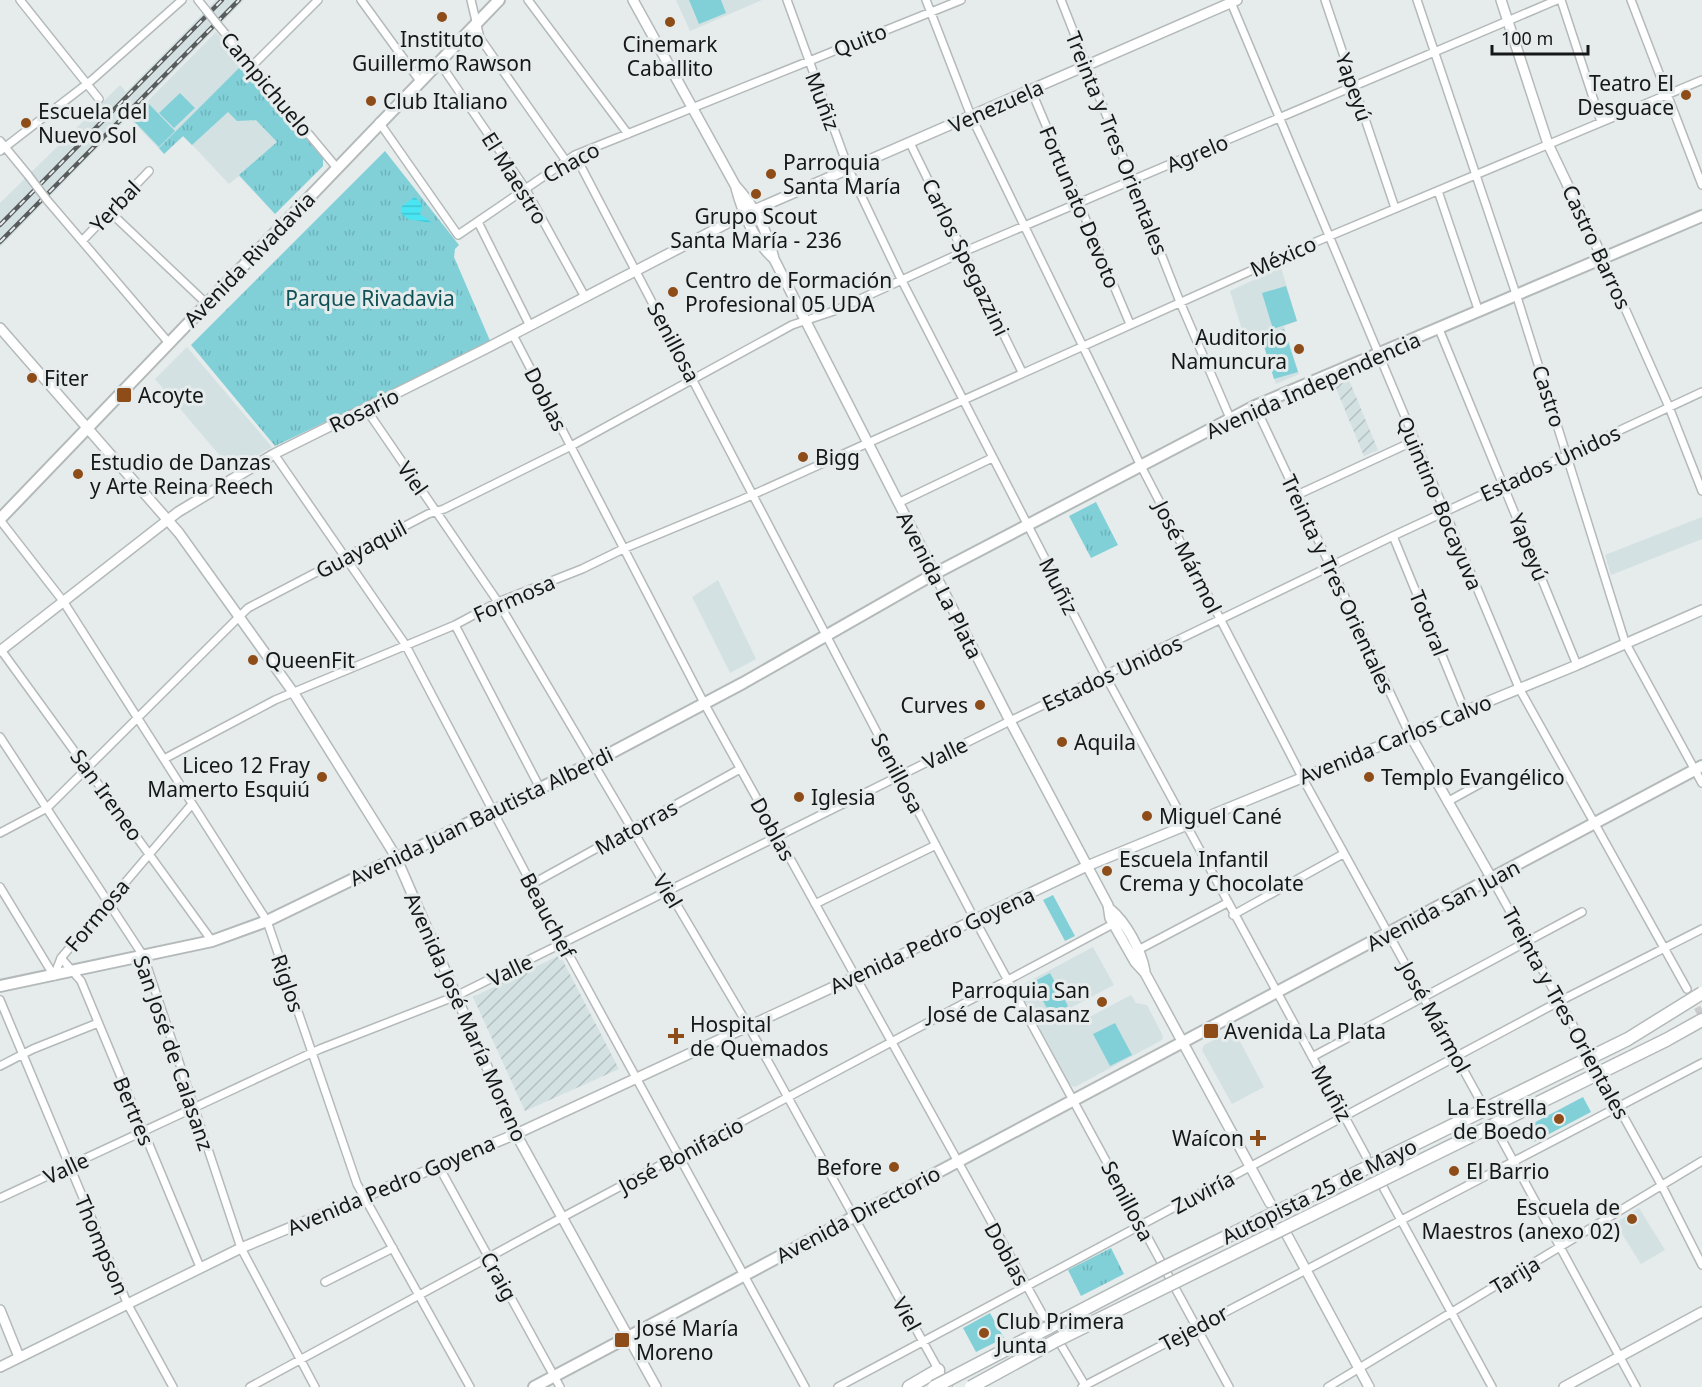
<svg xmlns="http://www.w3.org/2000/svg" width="1702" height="1387" font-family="'Noto Sans',sans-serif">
  <defs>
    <pattern id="industrial-furrows" width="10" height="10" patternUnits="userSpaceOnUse" patternTransform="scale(1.5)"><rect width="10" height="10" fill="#d3e1e2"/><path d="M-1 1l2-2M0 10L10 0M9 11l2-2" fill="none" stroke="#b4c0c1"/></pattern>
    <pattern id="grass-tufts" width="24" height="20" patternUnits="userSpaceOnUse" patternTransform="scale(1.5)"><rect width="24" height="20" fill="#81d0d8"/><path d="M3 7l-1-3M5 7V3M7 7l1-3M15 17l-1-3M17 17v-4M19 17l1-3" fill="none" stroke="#6fb2b9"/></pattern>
    <pattern id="water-rules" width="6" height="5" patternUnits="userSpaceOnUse" patternTransform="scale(1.5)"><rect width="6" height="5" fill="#49e5f3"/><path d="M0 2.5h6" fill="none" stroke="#3fc4d0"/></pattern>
  </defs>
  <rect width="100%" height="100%" fill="#e6ebeb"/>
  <path fill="#d3e1e2" d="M216,0H244L0,247V203L120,85L126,92Z
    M676,0H762L690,31Z
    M216,32L323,158V166L275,214L239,176L229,184L184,136L164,154L130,119Z
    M1281,267L1297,321L1284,326L1299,374L1276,384L1259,331L1244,336L1230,291Z
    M187,347L272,447L232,470L155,379Z
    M1702,517V539L1611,575L1605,555Z
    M718,580L756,659L730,673L692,597Z
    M1093,947L1114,985L1072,1007L1080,1022L1131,995L1136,1003L1147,1005L1163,1036L1162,1040L1075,1087L1070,1085L1020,991L1022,985Z
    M1234,1030L1264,1087L1232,1104L1202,1050L1204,1045Z
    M1639,1208L1665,1250L1641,1264L1615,1223Z"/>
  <path fill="url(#industrial-furrows)" d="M1349,380L1378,450L1364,456L1335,386Z
    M558,956L561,957L619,1069L525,1111L473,997Z"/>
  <path fill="url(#grass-tufts)" d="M243,64L323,158V166L275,214L239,175L277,142L256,120L237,121L228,112L192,145L183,136L164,154L159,148Z
    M385,151L459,245L455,249L454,257L491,343L275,446L191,345Z
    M1096,502L1118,545L1091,558L1069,516Z
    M1111,1248L1124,1274L1081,1296L1068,1270Z"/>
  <path fill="#81d0d8" d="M689,0H721L726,13L699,24Z
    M180,93L195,108L174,128L159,113Z
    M148,103L175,131L159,147L132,119Z
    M1286,286L1297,321L1273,329L1262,293Z
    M1284,329L1298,372L1274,379L1261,336Z
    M1053,895L1075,936L1065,941L1043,900Z
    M1050,973L1068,1006L1051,1016L1033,982Z
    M1115,1023L1132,1055L1110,1066L1093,1034Z
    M1583,1097L1591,1112L1534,1142L1526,1127Z
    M990,1313L1004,1338L976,1352L963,1328Z"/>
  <path fill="url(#water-rules)" d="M415,197L422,205L420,214L432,223L408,219L401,213L402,206Z"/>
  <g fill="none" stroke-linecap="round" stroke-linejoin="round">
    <path stroke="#c7cbcb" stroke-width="7" stroke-dasharray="7 3.5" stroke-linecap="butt" d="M1687,989L1702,1016"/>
    <defs>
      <path id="street" d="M20,0L99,99
        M198,0L206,10
        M361,0L420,81
        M471,0L480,38L566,161
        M528,0L628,134
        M787,0L849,170L901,279L1106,677L1366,1156
        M926,0L971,116L1141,466L1302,777L1480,1100
        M1061,0L1180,302L1230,418
        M1230,0L1519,688L1687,989
        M1325,0L1395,208
        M1417,0L1517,297L1625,642L1702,783
        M1561,0L1601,122
        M1631,0L1702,185
        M218,25L337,168
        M439,62L525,188L585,297
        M252,66L318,0
        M1031,90L1130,324
        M379,122L458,235L575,155L961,0
        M0,141L28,175
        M910,143L1022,372
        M0,151L92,80L182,0
        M575,155L975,920L1229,1387
        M1438,191L1479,312
        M47,200L169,343
        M110,212L207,304
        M478,222L530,326
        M82,241L149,171
        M1603,259L1669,407L1702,491
        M1439,329L1577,665
        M513,335L704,703L1044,1317
        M1255,406L1409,733
        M366,409L498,602L749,1027L948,1387
        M274,454L405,644L563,944L805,1387
        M1297,495L1414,441
        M898,503L992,458
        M0,520L63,601L267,921L357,1184L470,1387
        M1393,536L1464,709
        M455,625L540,788
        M1,650L212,941
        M0,737L144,957L241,1248L315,1387
        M164,759L275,700L455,625L498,602L582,569L623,549L741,500L1306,246L1702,80
        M1447,802L1494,776
        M0,833L47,808L248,608L428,514L444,509L571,446L792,325L834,311L963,252L1557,0
        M1492,879L1662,1186L1702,1265
        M532,884L740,769
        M0,887L54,976
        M815,904L936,845
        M1233,915L1343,854
        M1138,950L1227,903
        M61,958L81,981L200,1267
        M54,976L61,958L192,804
        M0,1000L128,1305L173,1387
        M1312,1057L1582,912
        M0,1066L33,1049L98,1023
        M1496,1129L1636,1387
        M438,1165L560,1387
        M1383,1187L1492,1387
        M0,1198L320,1049L456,996L1010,721L1393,536L1702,392
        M325,1282L393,1248
        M1061,1345L1086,1387
        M250,1387L561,1218L1113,924
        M838,1387L1560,1001L1702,929
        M1082,1387L1702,1063
        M1328,1387L1702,1161"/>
      <path id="secondary" d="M633,0L735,185C754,206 768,231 774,259L1010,721L1108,905L1110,918L1135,962L1145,973L1270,1203
        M1501,0L1548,144L1603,259
        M736,188C743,214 754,241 774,259
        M0,328L179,533L293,692L385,839L396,857L516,1134L656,1387
        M0,651L178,512L274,454L485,349L745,214L1237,0
        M1409,733L1492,879
        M1110,909C1126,922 1141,950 1145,971
        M1287,1235L1369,1387
        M0,1310L19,1357
        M0,1367L241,1248L516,1134L857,976L1087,866L1577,665L1702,610
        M1564,1387L1702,1312"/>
      <path id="primary" d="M0,519L499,0
        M0,986L212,941L267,921L594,762L743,683L934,574L1255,406L1702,216
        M534,1387L1702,766"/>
      <path id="highway" d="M1666,1040L1702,1020
        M909,1387L938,1370"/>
    </defs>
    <use href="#street" stroke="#b4b9b9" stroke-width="10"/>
    <use href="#secondary" stroke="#b4b9b9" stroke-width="12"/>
    <use href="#primary" stroke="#b4b9b9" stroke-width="14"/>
    <use href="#highway" stroke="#b4b9b9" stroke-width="15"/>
    <use href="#street" stroke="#fff" stroke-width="7"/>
    <use href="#secondary" stroke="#fff" stroke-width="9"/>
    <use href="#primary" stroke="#fff" stroke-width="10"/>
    <use href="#highway" stroke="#fff" stroke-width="12"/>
    <defs>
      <path id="rail" d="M0,225L222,0
        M0,242L239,0"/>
    </defs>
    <use href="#rail" stroke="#595c5c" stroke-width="4.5"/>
    <use href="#rail" stroke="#e6ebeb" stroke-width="2" stroke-dasharray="7" stroke-linecap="butt"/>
    <defs>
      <path id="street-bridge" d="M206,10L218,25
        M28,175L47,200"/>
      <path id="highway-bridge" d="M934,1387L1163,1268L1628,1039L1702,993
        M971,1387L1057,1340L1666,1040"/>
    </defs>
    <use href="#street-bridge" stroke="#b4b9b9" stroke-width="10" stroke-linecap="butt"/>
    <use href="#highway-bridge" stroke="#b4b9b9" stroke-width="15" stroke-linecap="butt"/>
    <use href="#street-bridge" stroke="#fff" stroke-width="7"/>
    <use href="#highway-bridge" stroke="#fff" stroke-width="12"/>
  </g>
  <g fill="#8d4c18" stroke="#e6ebeb" stroke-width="2">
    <circle cx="442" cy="17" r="6"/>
    <circle cx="670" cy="22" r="6"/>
    <circle cx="1686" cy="95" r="6"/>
    <circle cx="371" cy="101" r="6"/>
    <circle cx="26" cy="123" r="6"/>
    <circle cx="771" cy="174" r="6"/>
    <circle cx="756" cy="194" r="6"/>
    <circle cx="673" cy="292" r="6"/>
    <circle cx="1299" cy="349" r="6"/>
    <circle cx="32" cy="378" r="6"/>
    <rect x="116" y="387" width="16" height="16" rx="3"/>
    <circle cx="803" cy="457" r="6"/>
    <circle cx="78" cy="474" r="6"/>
    <circle cx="253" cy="660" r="6"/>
    <circle cx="980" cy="705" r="6"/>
    <circle cx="1062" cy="742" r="6"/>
    <circle cx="322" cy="777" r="6"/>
    <circle cx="1369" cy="777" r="6"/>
    <circle cx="799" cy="797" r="6"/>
    <circle cx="1147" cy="816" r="6"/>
    <circle cx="1107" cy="871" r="6"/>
    <circle cx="1102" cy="1002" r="6"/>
    <rect x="1203" y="1023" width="16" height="16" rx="3"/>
    <path d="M673 1027h6v6h6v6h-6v6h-6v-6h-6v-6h6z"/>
    <circle cx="1559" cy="1119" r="6"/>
    <path d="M1255 1129h6v6h6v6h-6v6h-6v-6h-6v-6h6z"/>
    <circle cx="894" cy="1167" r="6"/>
    <circle cx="1454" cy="1171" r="6"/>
    <circle cx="1632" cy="1219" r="6"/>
    <circle cx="984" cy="1333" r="6"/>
    <rect x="614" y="1332" width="16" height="16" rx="3"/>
  </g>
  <g text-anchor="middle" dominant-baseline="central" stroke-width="6" stroke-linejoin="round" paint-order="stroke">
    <g font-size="21" fill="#161818" stroke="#e6ebeb" text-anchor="start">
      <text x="442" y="39" text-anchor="middle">Instituto<tspan x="442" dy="24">Guillermo Rawson</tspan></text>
      <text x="670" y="44" text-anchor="middle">Cinemark<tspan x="670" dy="24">Caballito</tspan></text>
      <text x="1674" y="83" text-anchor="end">Teatro El<tspan x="1674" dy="24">Desguace</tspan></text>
      <text x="383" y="101">Club Italiano</text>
      <text x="38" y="111">Escuela del<tspan x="38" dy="24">Nuevo Sol</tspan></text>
      <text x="783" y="162">Parroquia<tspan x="783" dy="24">Santa María</tspan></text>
      <text x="756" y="216" text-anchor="middle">Grupo Scout<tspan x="756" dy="24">Santa María - 236</tspan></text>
      <text x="685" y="280">Centro de Formación<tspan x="685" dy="24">Profesional 05 UDA</tspan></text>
      <text x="1287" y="337" text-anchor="end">Auditorio<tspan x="1287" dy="24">Namuncura</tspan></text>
      <text x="44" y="378">Fiter</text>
      <text x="138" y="395">Acoyte</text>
      <text x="815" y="457">Bigg</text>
      <text x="90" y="462">Estudio de Danzas<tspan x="90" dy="24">y Arte Reina Reech</tspan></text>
      <text x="265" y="660">QueenFit</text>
      <text x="968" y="705" text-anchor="end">Curves</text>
      <text x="1074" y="742">Aquila</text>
      <text x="310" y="765" text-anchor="end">Liceo 12 Fray<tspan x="310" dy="24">Mamerto Esquiú</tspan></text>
      <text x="1381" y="777">Templo Evangélico</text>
      <text x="811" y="797">Iglesia</text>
      <text x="1159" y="816">Miguel Cané</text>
      <text x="1119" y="859">Escuela Infantil<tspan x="1119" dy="24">Crema y Chocolate</tspan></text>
      <text x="1090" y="990" text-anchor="end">Parroquia San<tspan x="1090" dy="24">José de Calasanz</tspan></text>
      <text x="690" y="1024">Hospital<tspan x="690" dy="24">de Quemados</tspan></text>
      <text x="1224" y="1031">Avenida La Plata</text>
      <text x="1547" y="1107" text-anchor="end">La Estrella<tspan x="1547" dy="24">de Boedo</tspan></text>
      <text x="1244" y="1138" text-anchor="end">Waícon</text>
      <text x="882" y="1167" text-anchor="end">Before</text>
      <text x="1466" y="1171">El Barrio</text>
      <text x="1620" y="1207" text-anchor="end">Escuela de<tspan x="1620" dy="24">Maestros (anexo 02)</tspan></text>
      <text x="996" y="1321">Club Primera<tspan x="996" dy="24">Junta</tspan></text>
      <text x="636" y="1328">José María<tspan x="636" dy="24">Moreno</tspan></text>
    </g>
    <g font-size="21" fill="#161818" stroke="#e6ebeb">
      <text transform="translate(860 40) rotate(-22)">Quito</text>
      <text transform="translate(267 84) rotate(50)">Campichuelo</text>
      <text transform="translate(1354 87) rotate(71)">Yapeyú</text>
      <text transform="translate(823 101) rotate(69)">Muñiz</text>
      <text transform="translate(996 106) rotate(-24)">Venezuela</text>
      <text transform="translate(1117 143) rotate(68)">Treinta y Tres Orientales</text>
      <text transform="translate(1197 153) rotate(-23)">Agrelo</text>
      <text transform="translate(571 162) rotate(-29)">Chaco</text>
      <text transform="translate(515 178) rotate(58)">El Maestro</text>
      <text transform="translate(115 206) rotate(-46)">Yerbal</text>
      <text transform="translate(1080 207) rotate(67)">Fortunato Devoto</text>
      <text transform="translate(1597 247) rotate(65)">Castro Barros</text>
      <text transform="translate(1283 256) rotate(-24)">México</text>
      <text transform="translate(966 257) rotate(64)">Carlos Spegazzini</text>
      <text transform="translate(249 259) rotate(-46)">Avenida Rivadavia</text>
      <text transform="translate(674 342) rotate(62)">Senillosa</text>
      <text transform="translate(1313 385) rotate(-24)">Avenida Independencia</text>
      <text transform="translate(1549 396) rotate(72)">Castro</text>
      <text transform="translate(546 399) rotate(63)">Doblas</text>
      <text transform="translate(364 410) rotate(-26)">Rosario</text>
      <text transform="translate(1550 463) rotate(-25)">Estados Unidos</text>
      <text transform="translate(413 478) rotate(55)">Viel</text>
      <text transform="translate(1440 503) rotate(67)">Quintino Bocayuva</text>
      <text transform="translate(1529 547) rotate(68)">Yapeyú</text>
      <text transform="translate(361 549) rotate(-28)">Guayaquil</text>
      <text transform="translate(1188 557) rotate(63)">José Mármol</text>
      <text transform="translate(1338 584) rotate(65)">Treinta y Tres Orientales</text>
      <text transform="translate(940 585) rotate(63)">Avenida La Plata</text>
      <text transform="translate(1059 586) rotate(63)">Muñiz</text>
      <text transform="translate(514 598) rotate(-24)">Formosa</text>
      <text transform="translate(1429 623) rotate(68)">Totoral</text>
      <text transform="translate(1112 673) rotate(-25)">Estados Unidos</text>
      <text transform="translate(1395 739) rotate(-22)">Avenida Carlos Calvo</text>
      <text transform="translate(945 753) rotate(-26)">Valle</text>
      <text transform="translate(898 773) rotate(62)">Senillosa</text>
      <text transform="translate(107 795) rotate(54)">San Ireneo</text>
      <text transform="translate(481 816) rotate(-26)">Avenida Juan Bautista Alberdi</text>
      <text transform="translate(636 827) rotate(-29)">Matorras</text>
      <text transform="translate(773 829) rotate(61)">Doblas</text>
      <text transform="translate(668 891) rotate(59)">Viel</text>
      <text transform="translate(1443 905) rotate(-28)">Avenida San Juan</text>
      <text transform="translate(97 915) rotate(-50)">Formosa</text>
      <text transform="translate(548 915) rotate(62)">Beauchef</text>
      <text transform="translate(932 940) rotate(-25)">Avenida Pedro Goyena</text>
      <text transform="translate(510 970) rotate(-26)">Valle</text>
      <text transform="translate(288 983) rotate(71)">Riglos</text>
      <text transform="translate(1566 1013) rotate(61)">Treinta y Tres Orientales</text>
      <text transform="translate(466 1017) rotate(66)">Avenida José María Moreno</text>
      <text transform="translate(1435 1017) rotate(61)">José Mármol</text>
      <text transform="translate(174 1053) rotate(71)">San José de Calasanz</text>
      <text transform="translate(1332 1093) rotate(61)">Muñiz</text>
      <text transform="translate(134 1111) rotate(67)">Bertres</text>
      <text transform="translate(681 1155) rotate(-28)">José Bonifacio</text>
      <text transform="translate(66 1168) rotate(-25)">Valle</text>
      <text transform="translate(391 1185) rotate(-23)">Avenida Pedro Goyena</text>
      <text transform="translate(1319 1191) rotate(-26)">Autopista 25 de Mayo</text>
      <text transform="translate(1203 1192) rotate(-28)">Zuviría</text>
      <text transform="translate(1128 1201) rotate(62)">Senillosa</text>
      <text transform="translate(858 1214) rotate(-28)">Avenida Directorio</text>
      <text transform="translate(102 1245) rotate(67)">Thompson</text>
      <text transform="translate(1007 1254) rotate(61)">Doblas</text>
      <text transform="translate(1515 1275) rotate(-31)">Tarija</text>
      <text transform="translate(499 1276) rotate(61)">Craig</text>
      <text transform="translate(907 1314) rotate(61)">Viel</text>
      <text transform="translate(1194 1328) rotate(-28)">Tejedor</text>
    </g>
    <g font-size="21" fill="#0d5056" stroke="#e6ebeb">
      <text x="370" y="298">Parque Rivadavia</text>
    </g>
  </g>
  <path d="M1492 45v9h96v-9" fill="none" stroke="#161818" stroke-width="3"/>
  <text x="1501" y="45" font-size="18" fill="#161818" stroke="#e6ebeb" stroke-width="4.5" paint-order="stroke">100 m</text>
</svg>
